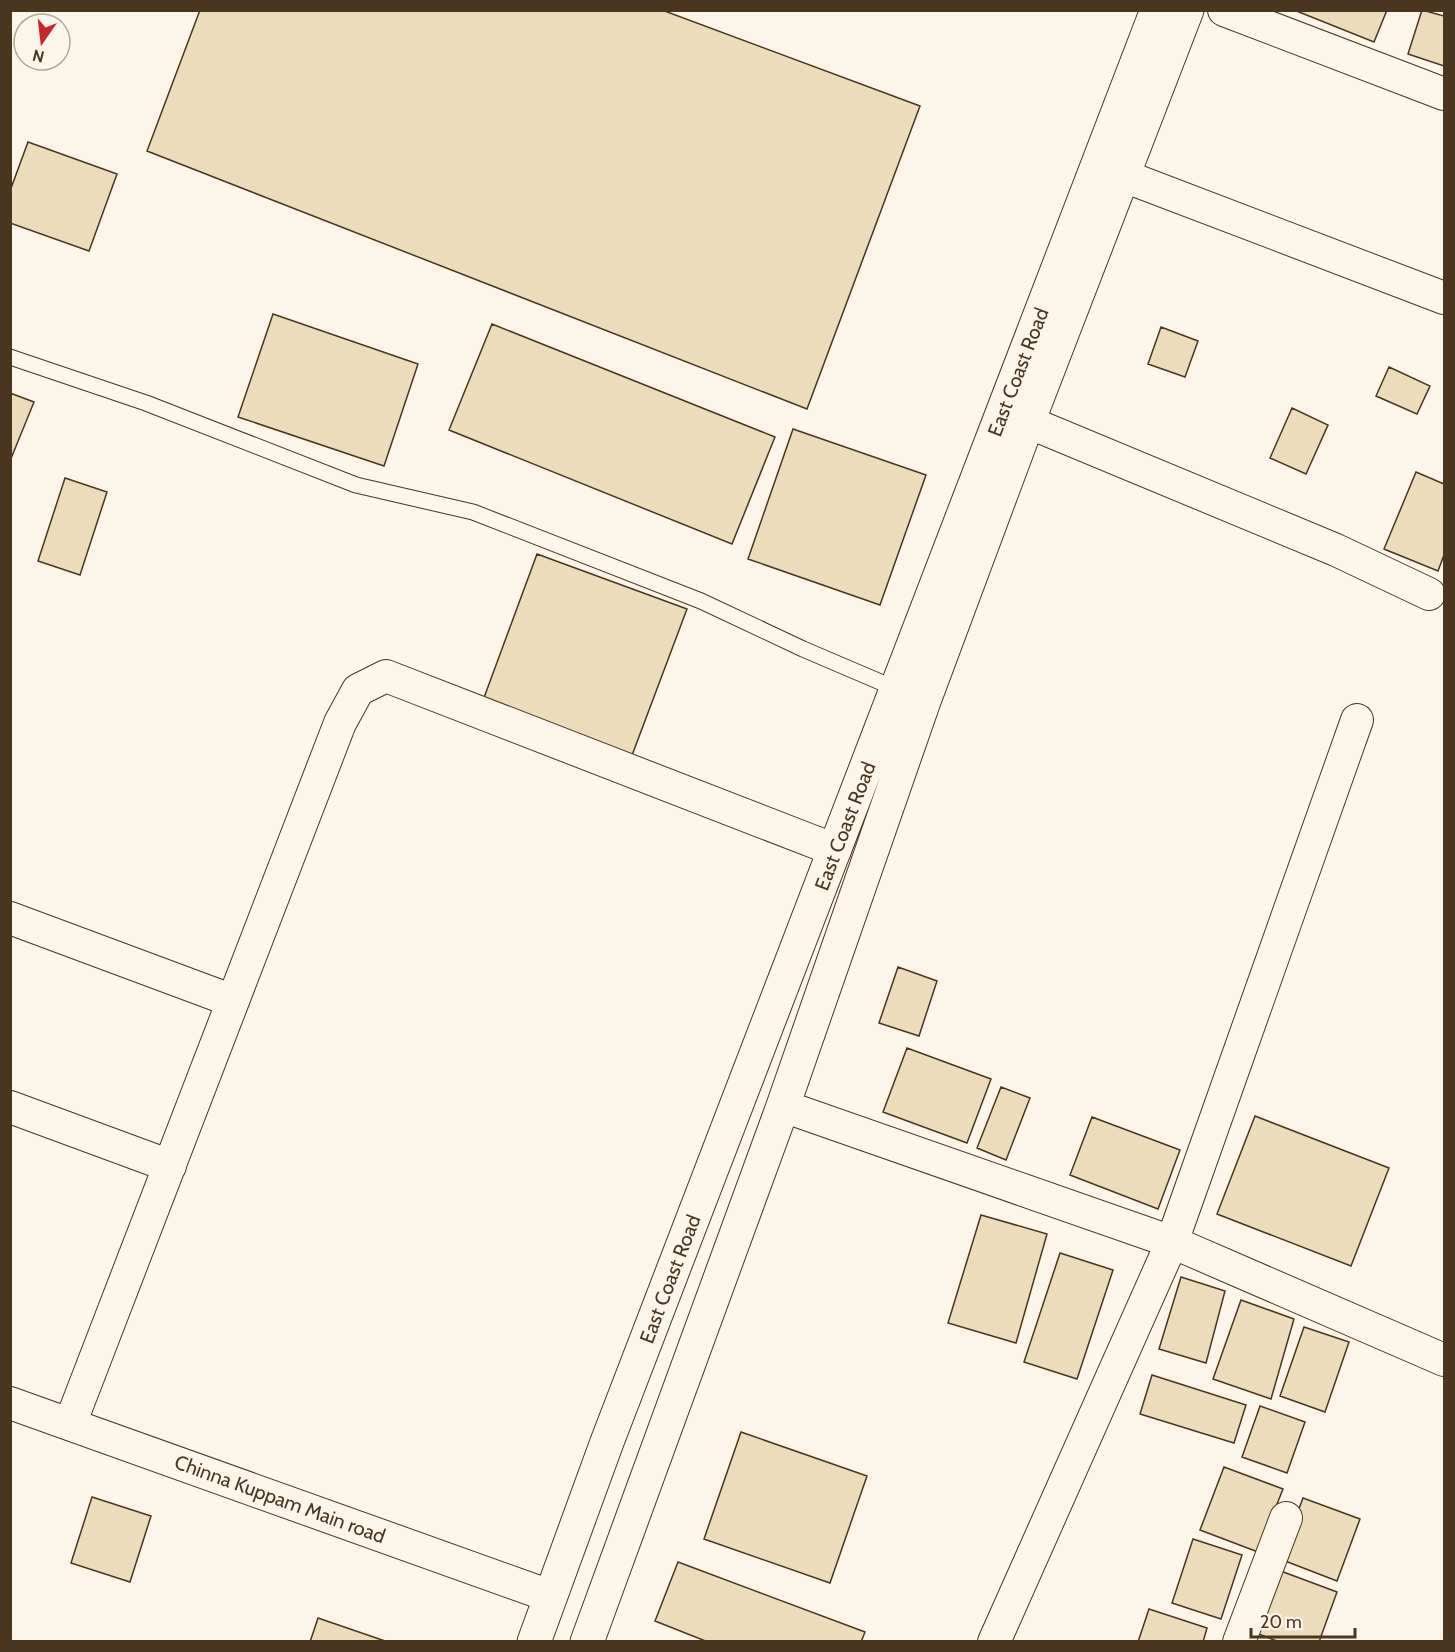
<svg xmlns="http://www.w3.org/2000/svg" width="1455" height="1652" font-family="Cabin,sans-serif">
  <rect width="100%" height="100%" fill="#fbf6e9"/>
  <path fill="#ecdcbc" stroke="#4a3520" stroke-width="1.5" d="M200,10H662L920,106L807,409L147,151Z
    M1294,10H1387L1374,42Z
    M1422,10L1444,16V66L1408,54Z
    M28,142L117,174L89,251L10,223V191Z
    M273,314L418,364L384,466L238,417Z
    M492,324L775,437L732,544L449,430Z
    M1161,327L1198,341L1185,377L1148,364Z
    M1389,367L1430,386L1417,414L1376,396Z
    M10,393L34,402L10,461Z
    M1292,408L1328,425L1306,474L1270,458Z
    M793,429L926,475L880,605L748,559Z
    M1416,472L1444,484V555L1438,571L1384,549Z
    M65,478L107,492L80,575L38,561Z
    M537,554L687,609L631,758L482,703Z
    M898,967L937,981L919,1036L879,1023Z
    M907,1048L991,1079L967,1143L883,1112Z
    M1001,1087L1030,1098L1006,1160L977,1148Z
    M1255,1116L1389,1168L1351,1266L1217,1214Z
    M1092,1117L1180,1150L1158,1209L1070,1175Z
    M981,1215L1047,1234L1016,1343L948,1323Z
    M1060,1253L1113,1270L1077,1379L1024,1362Z
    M1181,1277L1225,1291L1206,1363L1159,1349Z
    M1241,1300L1294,1319L1271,1399L1213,1379Z
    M1304,1327L1349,1342L1325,1412L1280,1396Z
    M1152,1375L1246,1405L1234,1443L1140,1414Z
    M1260,1406L1305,1422L1287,1473L1242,1457Z
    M741,1432L867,1476L830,1583L704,1539Z
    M1224,1467L1283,1489L1258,1552L1200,1530Z
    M92,1497L151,1516L130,1582L71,1563Z
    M1303,1498L1360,1519L1337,1581L1280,1559Z
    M1193,1539L1242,1555L1221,1619L1172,1603Z
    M678,1562L865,1632L861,1642H708L655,1621Z
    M1278,1570L1337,1592L1319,1642H1279L1254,1632Z
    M1149,1609L1207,1628L1203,1642H1138Z
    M318,1618L388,1642H310Z"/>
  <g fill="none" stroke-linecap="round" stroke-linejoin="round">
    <defs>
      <path id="lane" d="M10,357L146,403L356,485L473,512L701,601L803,649L899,690"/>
      <path id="street" d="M1224,10L1444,94
        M1124,176L1444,298
        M1028,422L1336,550L1429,594
        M10,918L233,1001
        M783,1106L1172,1242L1444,1360
        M10,1107L170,1166
        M10,1403L550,1596
        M70,1424L340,723L358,690L386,676L835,850
        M994,1642L1172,1242L1357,720
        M1239,1642L1286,1518"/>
      <path id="primary" d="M534,1642L607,1442L1157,10
        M587,1642L783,1106L924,701L1028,422L1187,10"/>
    </defs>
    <use href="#lane" stroke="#4a3520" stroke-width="17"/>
    <use href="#street" stroke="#4a3520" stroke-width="34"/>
    <use href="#primary" stroke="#4a3520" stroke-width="35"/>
    <use href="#lane" stroke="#fbf6e9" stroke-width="15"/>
    <use href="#street" stroke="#fbf6e9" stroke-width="32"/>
    <use href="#primary" stroke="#fbf6e9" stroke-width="33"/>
  </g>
  <g text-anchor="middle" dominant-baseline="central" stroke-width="4.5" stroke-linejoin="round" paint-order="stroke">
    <g font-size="20" fill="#4a3520" stroke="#fbf6e9">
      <text transform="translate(1018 372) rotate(-69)">East Coast Road</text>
      <text transform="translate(845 826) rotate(-69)">East Coast Road</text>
      <text transform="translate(670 1279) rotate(-69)">East Coast Road</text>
      <text transform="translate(280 1499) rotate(20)">Chinna Kuppam Main road</text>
    </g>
  </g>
  <rect width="1455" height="1652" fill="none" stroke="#4a3520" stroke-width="24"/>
  <g transform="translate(42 42) rotate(194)"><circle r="28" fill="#fbf6e9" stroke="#b4a999" stroke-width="1.5"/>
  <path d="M0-4.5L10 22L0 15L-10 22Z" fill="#c62828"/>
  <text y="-9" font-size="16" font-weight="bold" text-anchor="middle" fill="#4a3520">N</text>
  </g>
  <path d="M1251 1628v9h104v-9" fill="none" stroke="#4a3520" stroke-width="3"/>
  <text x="1260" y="1628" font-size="18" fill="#4a3520" stroke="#fbf6e9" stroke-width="4.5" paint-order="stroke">20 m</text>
</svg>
